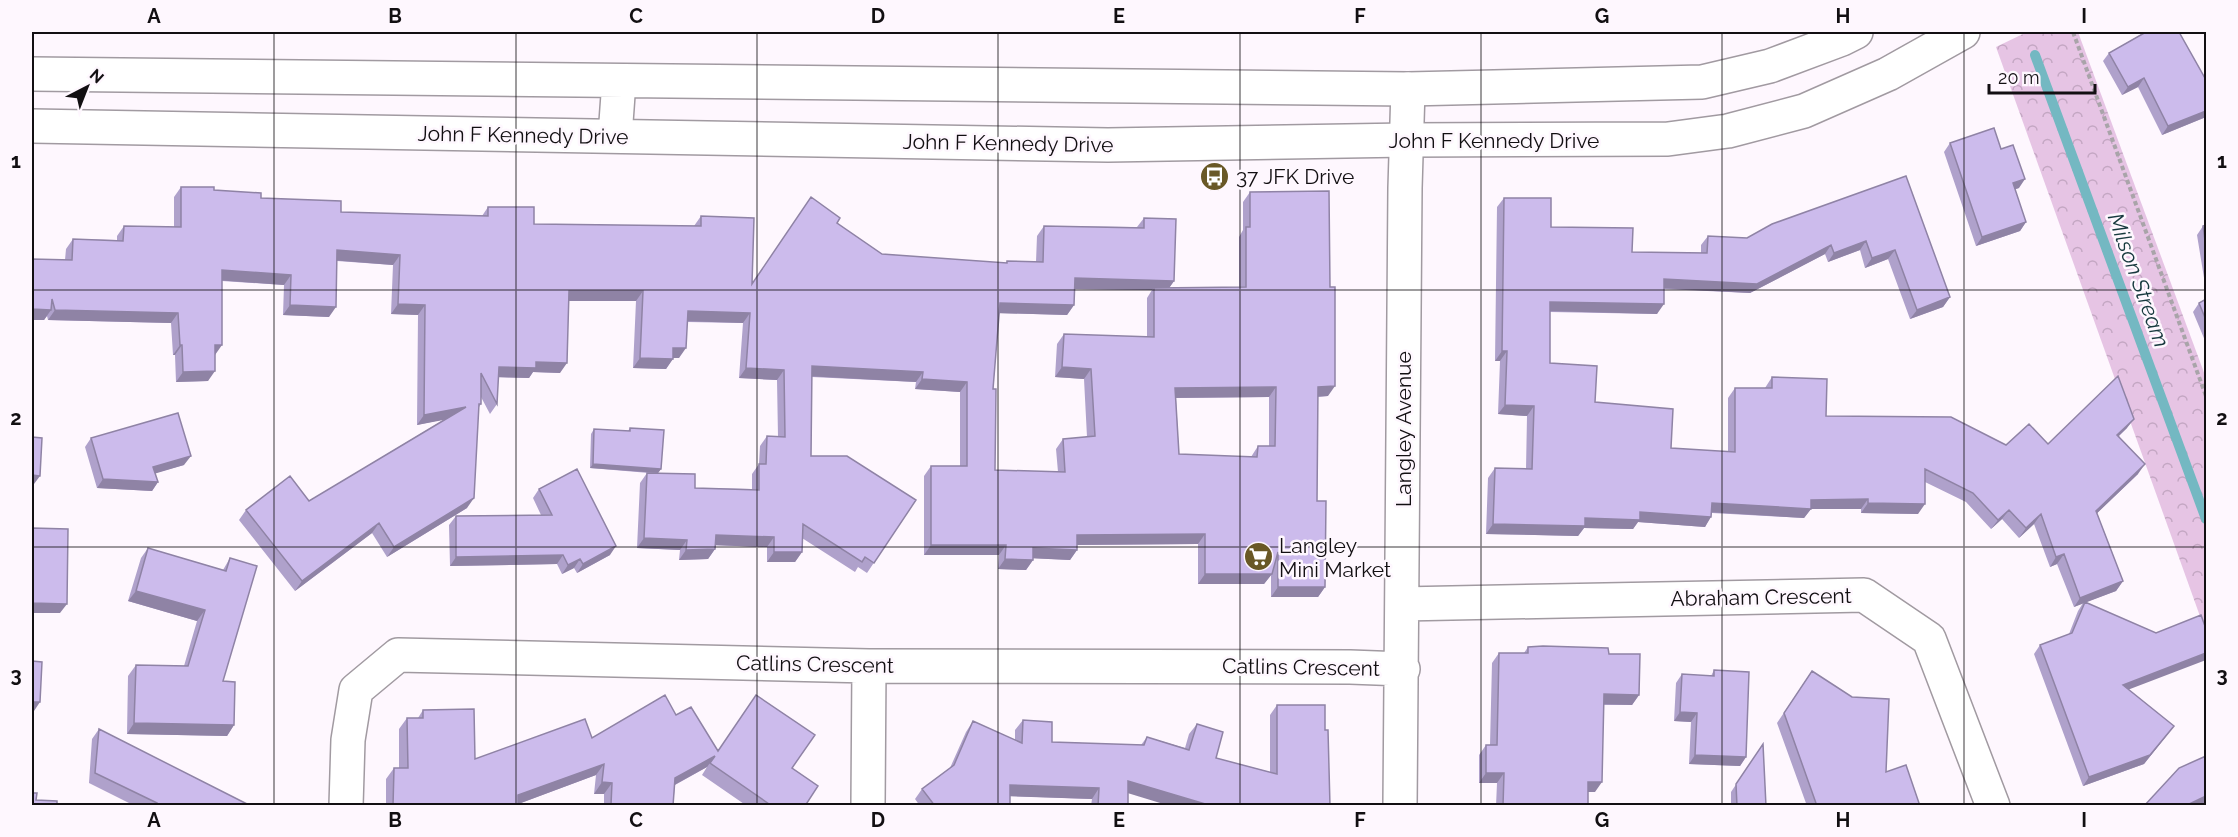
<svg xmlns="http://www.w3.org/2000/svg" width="2238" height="837" font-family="Raleway,sans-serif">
  <defs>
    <pattern id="park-crowns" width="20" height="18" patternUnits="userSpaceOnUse" patternTransform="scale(1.5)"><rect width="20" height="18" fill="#e6c4e4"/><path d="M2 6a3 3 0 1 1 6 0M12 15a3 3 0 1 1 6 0" fill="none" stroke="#c4a7c3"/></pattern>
  </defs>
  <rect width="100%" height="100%" fill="#fef7fe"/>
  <path fill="url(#park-crowns)" d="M2027,32H2078L2206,378V633L1996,47Z"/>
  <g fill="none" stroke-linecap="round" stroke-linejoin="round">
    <path stroke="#74b8c2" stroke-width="10" d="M2035,55L2206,519"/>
    <defs>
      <path id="street" d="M1402,604L1864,595L1929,639L1993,806
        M346,806L348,740L356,690L398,655L869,666L1350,667L1403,669
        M868,806L869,666
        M1400,806L1405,188L1408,89"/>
      <path id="secondary" d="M32,74L1408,89L1702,82L1770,66L1842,39L1856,32
        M32,126L1108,145L1407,140L1668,139L1728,131L1804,111L1888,74L1963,32
        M615,136L619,81"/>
    </defs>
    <use href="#street" stroke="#a19aa1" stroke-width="36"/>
    <use href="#secondary" stroke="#a19aa1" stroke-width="36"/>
    <path stroke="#a9a4a9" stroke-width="4" stroke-dasharray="4.5 3" stroke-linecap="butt" d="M2073,32L2206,396"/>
    <use href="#street" stroke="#fff" stroke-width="33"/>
    <use href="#secondary" stroke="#fff" stroke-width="33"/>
  </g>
  <path fill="#afa1cb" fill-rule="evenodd" d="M2143,32H2179L2206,80V117L2162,135L2138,87L2122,95L2103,61L2109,53L2140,35Z
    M1950,143L2001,149L2019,188L2015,189L2026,222L2020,231L1976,246L1944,152Z
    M1906,176L1950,297L1943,307L1910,319L1888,259L1865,268L1860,250L1828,262L1825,254L1750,293L1664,289L1657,314L1550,312V363L1595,402L1671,448L1728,452V398L1735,388H1765L1772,377L1826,416L2006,445L2048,444L2127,428L2119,436L2138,474L2097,513L2123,581L2116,591L2086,602L2129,690L2168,734L2144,764L2083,786L2034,654L2040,645L2069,634L2078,611L2083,603L2074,607L2057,564L2050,567L2034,524L2019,538L2002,519L1991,529L1966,502L1925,482L1918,514L1861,513V509H1811L1804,518L1712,513L1705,527L1638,522L1633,529L1584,528L1578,536L1486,534L1488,478L1495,468L1526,469L1527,416L1498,414L1500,361H1495L1497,207L1504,198L1551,227L1632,252L1701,253V245L1708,236L1747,238Z
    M181,187L214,190L341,212L482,216L488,207L534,224L694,226L701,216L752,283L837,223L882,254L1006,263L1007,261L1036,262L1037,236L1044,226L1137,227L1144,218L1174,281L1169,288H1239V237L1243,230V202L1250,192L1328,396L1318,397L1317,501L1325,587L1318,597H1271V575L1264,584H1198V544L1077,545V550L1070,560L1033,558V560L1026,570L998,569L999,555H924V476L931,466H960V392L915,389L916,382L812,377L811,456L916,500L867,573L858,567L855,572L802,538V552L795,562H767V547L715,545V549L708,559L679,560L680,550L637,548L640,483L647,473H649L590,468L591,434L594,429L628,431L630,428L661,469L658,473L695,488L752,489V474L759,464L760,446L767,436L778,437L777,380L739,378L743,323L687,322L679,358H673L666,369L633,368L636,301H569L560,373L533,372L529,378L498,377L497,404L490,414L481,397V404L479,407L467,508L387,557L372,533L295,591L239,520L246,510L309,501L445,419L417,425L418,315L391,314L393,265L337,261L329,317L283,315L284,285L222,281L215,354L208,381L176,382L175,355H173L171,323L48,320L47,316L44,320H32V259L65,260L66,249L73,239L117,240V236L124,226L174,227V197ZM1075,289L1152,290L1147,298V337L1064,334L1057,344L1055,377L1084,379L1087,437L1063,439L1056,449L1058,472L995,470L993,389L999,313L1067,315L1074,305ZM1269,397V446H1258L1251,457L1179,454L1176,398Z
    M2206,225V290L2197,235L2203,226Z
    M2206,299V343L2193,312L2199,303Z
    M91,438L184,465L155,473L158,482L152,491L97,488L85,447Z
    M539,489L610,555L577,573L574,568L562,574L557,564L450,566L449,525L456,516L541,515L533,498Z
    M148,548L223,570L230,558L223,681L234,725L227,736L127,734L128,676L136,665L184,666L197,621L128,601L141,558Z
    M1528,647L1609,654L1639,695L1632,705H1603L1595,792H1588V806H1496L1497,783H1479V755L1486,745H1490L1492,663L1499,653H1524Z
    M1714,670L1746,757L1740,766L1689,764L1691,722L1674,721L1676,683L1682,674L1711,676Z
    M1812,671L1886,772L1920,806H1807L1777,723Z
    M1277,705L1325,730L1330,806L1128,793V806H1091L1092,799L1010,796V806H920L915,799L922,789L950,768L966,732L973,721L1015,740V730L1023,720L1052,742L1141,745L1147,737L1185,748L1189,734L1197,724L1216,758L1270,772V715Z
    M423,710L475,759L592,738L676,715L718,751L792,768L805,806H747L702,775L707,767L675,785L673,806H604V794H594L596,775L518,804V806H386V779L394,768H399V729L407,718H418Z
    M99,729L251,806H135L89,783L92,739Z
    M1763,744L1766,806H1731V792Z"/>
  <path fill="#8f83a5" d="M2144,78L2138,87L2122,95L2128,87Z
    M2206,111V117L2162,135L2168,126Z
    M2025,179L2019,188L2007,192L2013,183Z
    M2026,222L2020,231L1976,246L1982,237Z
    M1866,241L1860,250L1828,262L1834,253Z
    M1831,245L1825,254L1750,293L1658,288L1664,279Z
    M337,250L400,255L393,265L330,260Z
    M1895,250L1888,259L1865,268L1872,258Z
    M222,270L291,275L284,285L215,280Z
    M1075,278L1174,281L1167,291L1154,288L1152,290L1068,289Z
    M569,291H643L636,301H562Z
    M1950,297L1943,307L1910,319L1917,310Z
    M1550,302L1664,304L1657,314L1544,311Z
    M1000,303L1074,305L1067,315L993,313Z
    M398,304L425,305L418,315L391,314Z
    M290,305L336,307L329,317L283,315Z
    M32,309L51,310L44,320H32Z
    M55,310L178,313L171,323L48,320Z
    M688,311L750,313L743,323L681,321Z
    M180,345H182L175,355H173Z
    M215,345H222L215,355Z
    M673,348H686L679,358H666Z
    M1502,351H1507L1500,361H1495Z
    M640,358L673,359L666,369L633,368Z
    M536,362L567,363L560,373L533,372L529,378L492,377L499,367Z
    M812,366L923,372L916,382L805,376Z
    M1062,367L1091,369L1084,379L1055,377Z
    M746,368L784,370L777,380L739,378Z
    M215,371L208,381L176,382L183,372Z
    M922,379L967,382L960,392L915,389Z
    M1335,386L1328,396L1311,397L1318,387Z
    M1276,387L1269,397L1168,398L1175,388Z
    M1505,405L1534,406L1527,416L1498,414Z
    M466,407L459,417L417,425L424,415Z
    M2134,419L2127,428L2110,444L2117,435Z
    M191,456L184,465L147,476L153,467Z
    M593,464L661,469L658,473L590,468Z
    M2145,464L2138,474L2090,520L2096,511Z
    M32,475L40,476L34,484H32Z
    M103,479L158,482L152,491L97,488Z
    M474,498L467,508L387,557L394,547Z
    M1868,499L1861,509H1811L1804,518L1706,512L1712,503L1811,500Z
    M1868,503L1925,504L1918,514L1861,513Z
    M2009,510L2002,519L1991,529L1998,520Z
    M1640,512L1711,517L1705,527L1638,522L1633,529L1584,528L1578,536L1486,534L1493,524L1585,518Z
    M2041,514L2034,524L2019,538L2026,528Z
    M379,523L372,533L295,591L302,581Z
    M1205,534L1198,544L1070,545L1077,535Z
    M716,535L774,537L767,547L708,545Z
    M644,538L687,540L680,550L637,548Z
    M931,545H1006L999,555H924Z
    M616,546L610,555L577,573L583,564Z
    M1033,548L1077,550L1070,560L1026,558Z
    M715,549L708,559L679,560L686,550Z
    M774,552H802L795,562H767Z
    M2064,554L2057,564L2050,567L2056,557Z
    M563,555L557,564L450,566L456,557Z
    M580,559L574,568L562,574L568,565Z
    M1005,559L1033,560L1026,570L998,569Z
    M1205,574H1272L1264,584H1198Z
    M2123,581L2116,591L2074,607L2080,598Z
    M1278,587H1325L1318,597H1271Z
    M136,591L205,610L197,621L128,601Z
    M32,603L67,604L60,613H32Z
    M2206,653V660L2117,694L2123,685Z
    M1604,694L1639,695L1632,705L1596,704Z
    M32,702H40L34,711H32Z
    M1680,712L1697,713L1691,722L1674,721Z
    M134,723L234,725L227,736L127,734Z
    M2174,726L2144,764L2083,786L2089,777Z
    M1695,755L1746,757L1740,766L1689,764Z
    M715,756L707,767L667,789L675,778Z
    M604,764L596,775L513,806L518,795Z
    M1486,773H1504L1497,783H1479Z
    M1128,781L1212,806H1170L1121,791Z
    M602,782L612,783L604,794H594Z
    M1588,782H1602L1595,792H1581Z
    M1010,785L1099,788L1092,799L1003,796Z
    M2206,796V802L2199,806H2188L2189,804Z"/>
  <path fill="#ccbbec" stroke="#8f83a5" stroke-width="1.5" fill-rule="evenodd" d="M2146,32H2179L2206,80V111L2168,126L2144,78L2128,87L2109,53Z
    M1994,128L2001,149L2013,145L2025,179L2013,183L2026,222L1982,237L1950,143Z
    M1906,176L1950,297L1917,310L1895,250L1872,258L1866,241L1834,253L1831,245L1757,284L1664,279V304L1550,302V363L1597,366L1595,402L1673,409L1671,448L1735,452V388H1772V377L1827,379L1826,416L1951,417L2006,445L2029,424L2048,444L2118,376L2134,419L2117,435L2145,464L2096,511L2123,581L2080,598L2064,554L2056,557L2041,514L2026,528L2009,510L1998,520L1973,493L1925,469V504L1868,503V499L1811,500V509L1712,503L1711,517L1640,512V520L1585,518V526L1493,524L1495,468L1532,469L1534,406L1505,405L1507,351H1502L1504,198H1551V227L1633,228L1632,252L1707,253L1708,236L1747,238L1772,224Z
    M181,187H214V190L261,193V198L341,201V212L488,216V207H534V224L701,226V216L754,218L752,284L811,197L840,218L837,223L882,254L1007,263V261L1043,262L1044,226L1144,228V218L1176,219L1174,281L1075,278L1074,305L1000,303L993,389H996L995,470L1065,472L1063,439L1095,436L1091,369L1062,367L1064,334L1154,337V288L1246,287V227H1250V192L1329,191L1330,287H1335V386L1318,387L1317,501H1326L1325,587H1278V552L1272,574H1205V534L1077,535V550L1033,548V560L1005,559L1006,545H931V466H967V382L922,379L923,372L812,366L811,456H847L916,500L874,563L865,557L862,562L803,524L802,552H774V537L716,535L715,549L686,550L687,540L644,538L647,473L695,474V488L759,490V464H766L767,436L785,437L784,370L746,368L750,313L688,311L686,348H673V359L640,358L643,291H569L567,363L536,362V368L499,367L497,404L481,373V404H479L474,498L394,547L379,523L302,581L246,510L290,476L309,501L466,407L424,415L425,305L398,304L400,255L337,250L336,307L290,305L291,275L222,270V345H215V371L183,372L182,345H180L178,313L55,310L52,299L51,310L32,309V259L72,260L73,239L123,241L124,226L181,227ZM1276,387L1275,446H1258L1257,457L1179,454L1175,388Z
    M2206,225V248L2203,226Z
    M2206,299V320L2199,303Z
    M178,413L191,456L153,467L158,482L103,479L91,438Z
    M630,428L664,430L661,469L593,464L594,429L630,431Z
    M32,437L42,438L40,476L32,475Z
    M577,469L616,546L583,564L580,559L568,565L563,555L456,557V516L552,515L539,489Z
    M32,528L68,529L67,604L32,603Z
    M148,548L226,571L230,558L257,566L223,681L235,682L234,725L134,723L136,665L188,666L205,610L136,591Z
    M2085,602L2156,633L2201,615L2206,629V653L2123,685L2174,726L2150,755L2089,777L2040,645L2072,633Z
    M1543,646L1608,648L1609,654H1640L1639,695L1604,694L1602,782H1588V806H1503L1504,773H1486V745H1497L1499,653H1528V647Z
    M32,661L42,662L40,702H32Z
    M1714,670L1749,672L1746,757L1695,755L1697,713L1680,712L1682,674L1714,676Z
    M1812,671L1852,697L1889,699L1886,772L1906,765L1920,806H1817L1784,713Z
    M665,695L676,715L691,707L718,751L756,695L815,735L792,768L818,786L805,806H772L710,763L715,756L675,778L673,806L611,805L612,783L602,782L604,764L518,795V806H393L394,768H408L407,718H423V710L474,709L475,759L585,719L592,738Z
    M1277,705H1325V730H1328L1330,806H1212L1128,781V806H1098L1099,788L1010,785V806H935L922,789L954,765L973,721L1022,743L1023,720L1052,722V742L1144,745L1147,737L1189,750L1197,724L1223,732L1216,758L1277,774Z
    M99,729L251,806H156L157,803L95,773Z
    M1763,744L1766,806H1737L1736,784Z
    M2206,756V796L2189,804L2190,806H2144L2179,768Z
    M32,793H37L36,800L57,801V806H32Z"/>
  <path fill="none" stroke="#120f12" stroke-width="1.5" stroke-opacity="0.55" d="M274,32V806M516,32V806M757,32V806M998,32V806M1240,32V806M1481,32V806M1722,32V806M1964,32V806M32,290H2206M32,547H2206"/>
  <defs>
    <symbol id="bus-disc" viewBox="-11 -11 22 22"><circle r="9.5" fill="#695826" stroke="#fef7fe"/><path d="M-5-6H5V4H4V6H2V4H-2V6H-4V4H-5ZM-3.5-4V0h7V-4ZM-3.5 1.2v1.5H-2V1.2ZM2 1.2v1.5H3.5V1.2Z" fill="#fff"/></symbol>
    <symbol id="supermarket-disc" viewBox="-11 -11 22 22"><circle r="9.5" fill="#695826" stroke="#fef7fe"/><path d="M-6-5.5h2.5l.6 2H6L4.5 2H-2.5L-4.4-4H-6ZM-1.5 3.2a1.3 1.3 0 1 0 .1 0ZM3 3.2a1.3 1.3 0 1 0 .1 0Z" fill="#fff"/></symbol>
  </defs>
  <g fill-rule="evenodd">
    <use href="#bus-disc" x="1198" y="160" width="33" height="33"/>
    <use href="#supermarket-disc" x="1242" y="540" width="33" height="33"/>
  </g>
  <g text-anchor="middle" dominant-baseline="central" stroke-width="5" stroke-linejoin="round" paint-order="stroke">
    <g font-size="21" fill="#120f12" stroke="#fef7fe">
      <text transform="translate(523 135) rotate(1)">John F Kennedy Drive</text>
      <text x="1494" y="140">John F Kennedy Drive</text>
      <text transform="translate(1008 143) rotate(1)">John F Kennedy Drive</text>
      <text transform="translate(1403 429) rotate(-90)">Langley Avenue</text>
      <text transform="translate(1761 597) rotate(-1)">Abraham Crescent</text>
      <text transform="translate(815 664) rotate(1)">Catlins Crescent</text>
      <text transform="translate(1301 667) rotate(1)">Catlins Crescent</text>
    </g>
    <g font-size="21" fill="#120f12" stroke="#fef7fe" text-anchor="start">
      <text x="1236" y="176">37 JFK Drive</text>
      <text x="1279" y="545">Langley<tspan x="1279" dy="24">Mini Market</tspan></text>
    </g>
    <g font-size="22" font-style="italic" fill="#17393e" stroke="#fef7fe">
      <text transform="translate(2139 280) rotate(70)">Milson Stream</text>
    </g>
  </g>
  <rect width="2238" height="837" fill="none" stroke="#fef7fe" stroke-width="66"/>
  <g transform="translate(87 87) rotate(42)" stroke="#fef7fe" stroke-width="4.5" paint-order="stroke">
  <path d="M0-4.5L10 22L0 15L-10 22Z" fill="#120f12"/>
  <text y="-9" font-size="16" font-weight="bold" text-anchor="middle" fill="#120f12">N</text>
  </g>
  <path d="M1989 84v9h106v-9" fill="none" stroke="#120f12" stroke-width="3"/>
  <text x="1998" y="84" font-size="18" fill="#120f12" stroke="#fef7fe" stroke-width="4.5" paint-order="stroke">20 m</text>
  <rect x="33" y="33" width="2172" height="771" fill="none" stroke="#120f12" stroke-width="2"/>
  <g font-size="20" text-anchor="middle" font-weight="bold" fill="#120f12">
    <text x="154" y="23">A</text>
    <text x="395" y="23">B</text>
    <text x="636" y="23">C</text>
    <text x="878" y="23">D</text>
    <text x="1119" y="23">E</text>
    <text x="1360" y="23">F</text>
    <text x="1602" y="23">G</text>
    <text x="1843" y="23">H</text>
    <text x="2084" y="23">I</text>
    <text x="16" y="168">1</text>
    <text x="2222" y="168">1</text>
    <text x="16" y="425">2</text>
    <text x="2222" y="425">2</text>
    <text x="16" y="682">3</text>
    <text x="2222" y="682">3</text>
    <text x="154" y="827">A</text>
    <text x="395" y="827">B</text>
    <text x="636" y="827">C</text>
    <text x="878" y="827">D</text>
    <text x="1119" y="827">E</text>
    <text x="1360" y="827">F</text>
    <text x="1602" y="827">G</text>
    <text x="1843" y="827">H</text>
    <text x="2084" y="827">I</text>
  </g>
</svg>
